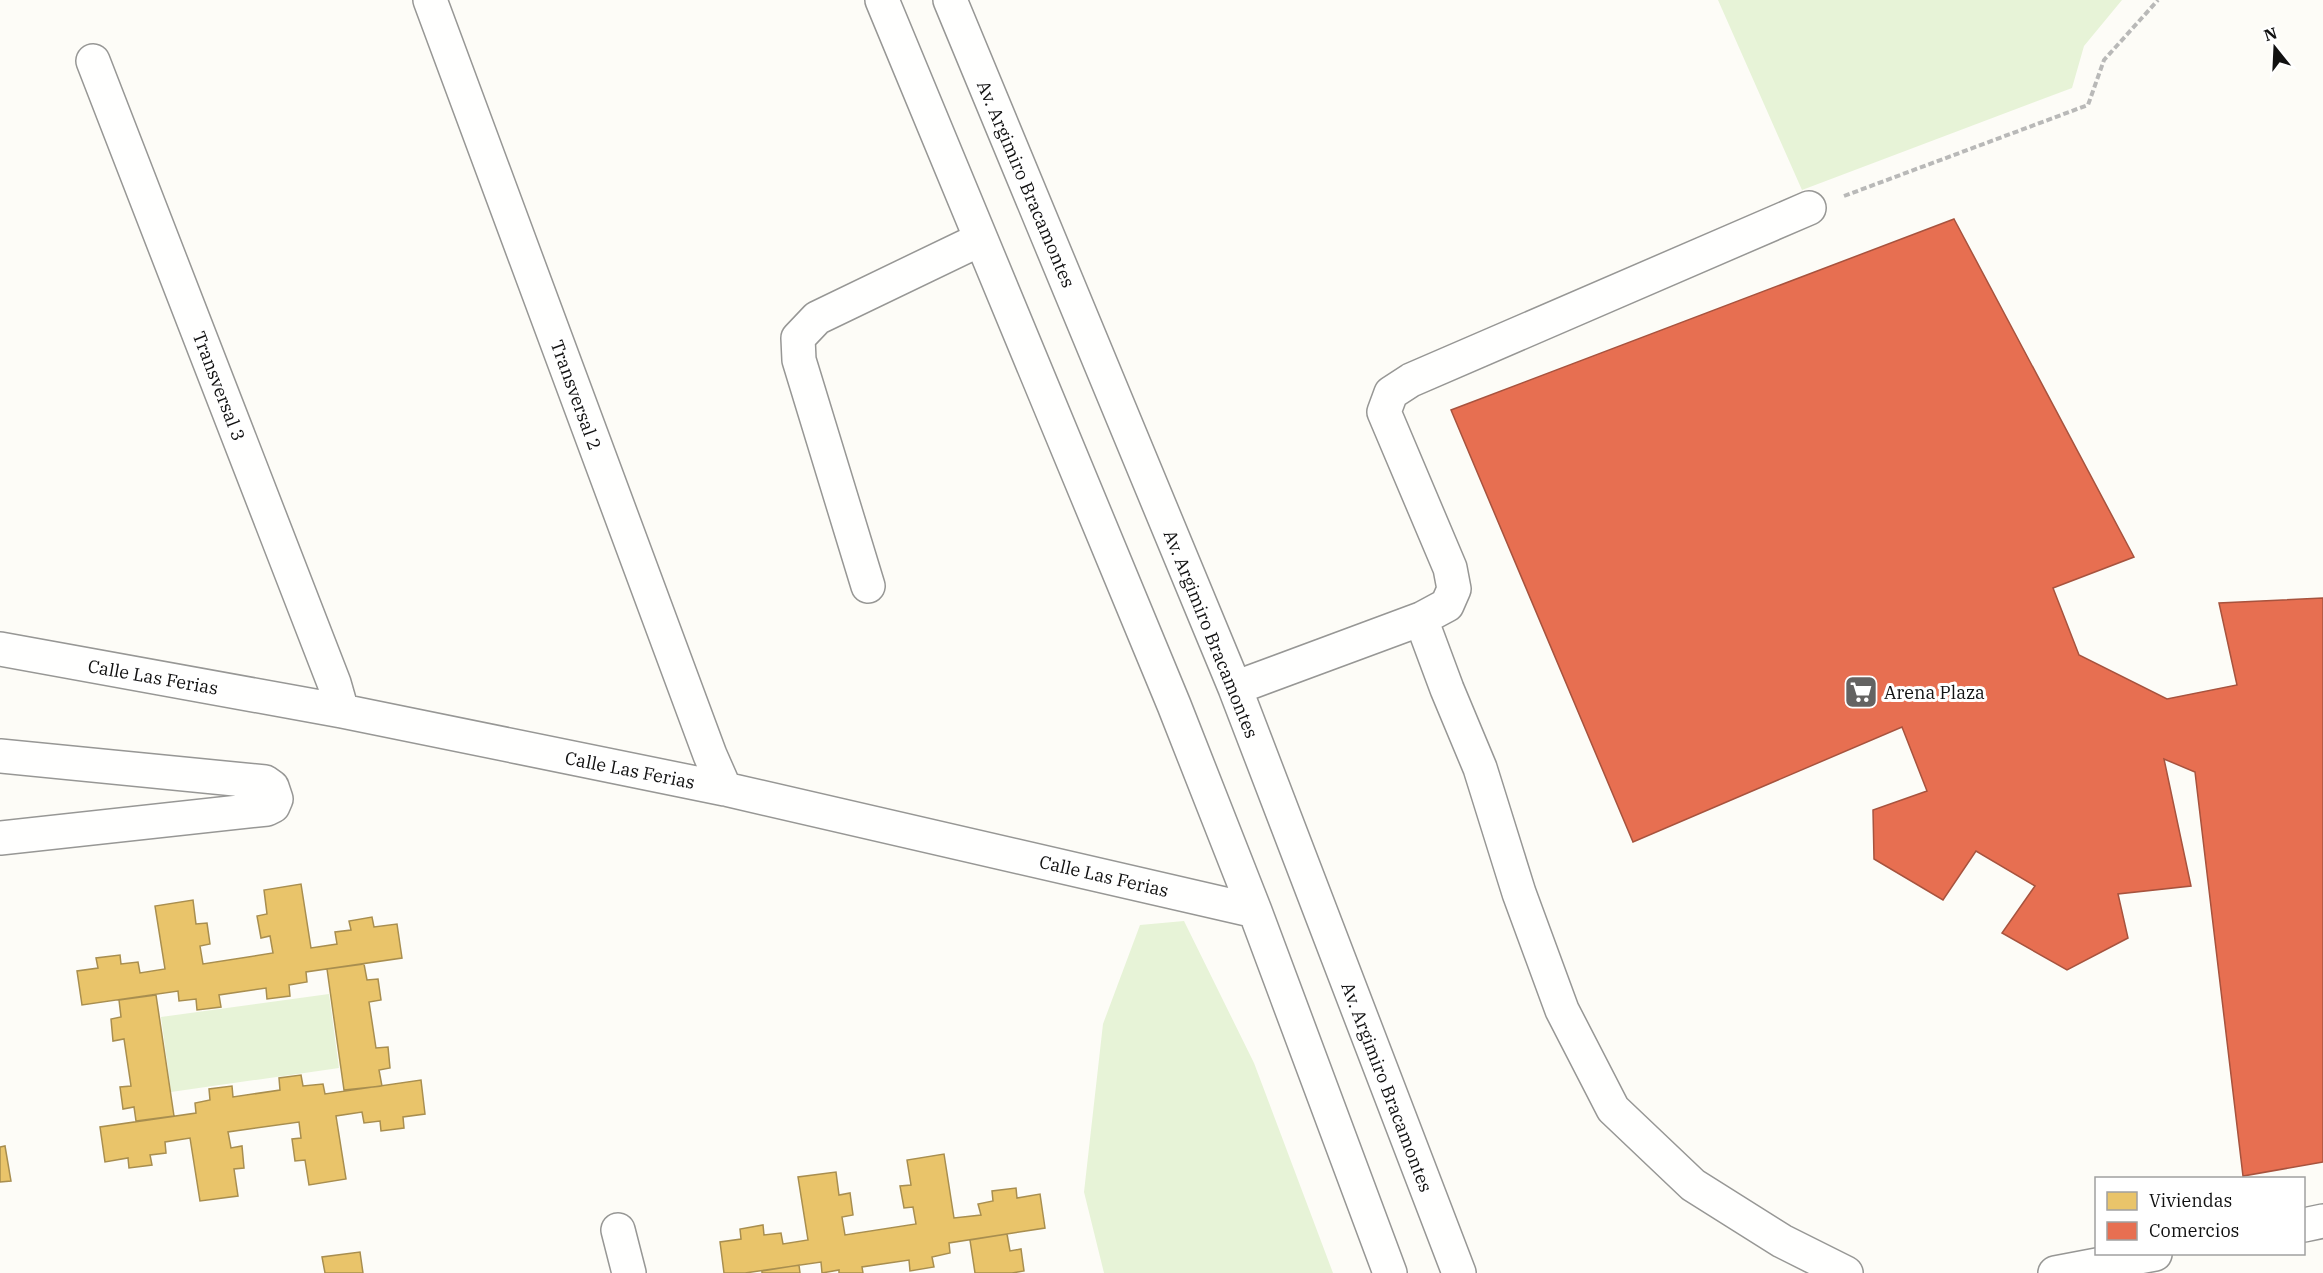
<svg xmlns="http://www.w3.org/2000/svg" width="2323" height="1273" font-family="'IBM Plex Serif',serif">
  <rect width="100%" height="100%" fill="#fdfcf7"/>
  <path fill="#e7f3d7" d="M1718,0H2122L2084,46L2072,88L1802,190Z
    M1184,921L1254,1063L1333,1273H1104L1084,1192L1103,1024L1140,925Z
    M329,994L339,1068L171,1092L161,1017Z"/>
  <path fill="#e9c46a" stroke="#a88e4f" stroke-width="1.5" d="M301,884L311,948L337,944L335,932L351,930L349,921L372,917L374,927L397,924L402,958L306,972L307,982L289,985L290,996L267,999L266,988L219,995L221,1007L197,1010L196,999L179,1001L178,991L82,1005L77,971L98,968L96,958L120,955L121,964L138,962L140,973L165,969L155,906L193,900L196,924L207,923L210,944L200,946L203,964L273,953L270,936L261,938L257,916L267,914L264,890Z
    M364,964L367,980L378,979L381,1000L369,1002L376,1048L388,1047L390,1068L379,1070L382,1086L344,1090L327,969Z
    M156,995L174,1116L136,1121L134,1107L123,1109L120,1087L131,1086L124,1039L113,1041L111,1019L121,1017L119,1000Z
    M301,1075L303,1086L323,1084L325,1094L421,1080L425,1114L403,1117L404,1128L381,1131L380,1121L364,1123L362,1112L336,1116L346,1179L309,1185L305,1160L295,1161L292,1139L301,1138L299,1122L228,1132L231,1148L242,1146L244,1168L234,1169L238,1196L200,1201L190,1138L165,1142L166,1153L150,1155L152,1165L129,1168L128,1158L105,1162L100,1127L196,1113L195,1103L210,1100L209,1089L232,1086L233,1097L280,1090L279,1078Z
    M5,1146L11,1181L0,1182V1147Z
    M944,1154L954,1218L981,1215L978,1204L993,1201L992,1191L1016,1188L1017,1198L1040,1194L1045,1228L949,1243L950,1253L932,1257L934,1267L910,1271L909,1260L862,1267L863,1273H839V1270L822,1273L821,1262L745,1273H724L720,1242L741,1239L740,1229L763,1225L764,1235L781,1233L783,1244L808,1240L798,1177L836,1172L839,1195L850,1193L853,1215L842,1217L845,1235L916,1224L913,1207L904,1208L900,1186L911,1185L907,1160Z
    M1007,1234L1010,1251L1021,1249L1024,1271L1012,1273H975L970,1240Z
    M360,1252L363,1273H325L322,1257Z
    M799,1265L800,1273H762V1271Z"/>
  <path fill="#e76f51" stroke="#a7533e" stroke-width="1.5" d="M1954,219L2134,557L2053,588L2079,655L2167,699L2237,685L2219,603L2323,598V1162L2243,1176L2195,772L2164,759L2191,886L2118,894L2128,938L2067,970L2002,933L2035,886L1976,851L1943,900L1874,859L1873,810L1927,791L1902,727L1633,842L1451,410Z"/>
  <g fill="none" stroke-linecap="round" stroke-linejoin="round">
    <defs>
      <path id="minor" d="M430,0L710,755L725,789
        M882,0L1174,705L1255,911L1390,1273
        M950,0L1235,688L1459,1273
        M93,61L334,683L342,711
        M868,586L799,360L798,338L817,318L981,239
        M1421,619L1447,689L1480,768L1519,893L1562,1010L1613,1109L1693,1185L1782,1241L1846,1273
        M0,649L342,711L725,789L1255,911
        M1235,688L1421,619L1447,605L1454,589L1450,568L1384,412L1391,393L1411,380L1809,208
        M0,756L265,782L272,787L276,799L273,806L267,809L0,838
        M2304,1225L2323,1221
        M618,1230L629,1273
        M2055,1273L2155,1254"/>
    </defs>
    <use href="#minor" stroke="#979795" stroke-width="36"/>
    <path stroke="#b9b9b8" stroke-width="4" stroke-dasharray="6 3" stroke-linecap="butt" d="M1844,196L2088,105L2104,60L2158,0"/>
    <use href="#minor" stroke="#fffffe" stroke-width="33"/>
  </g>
  <defs>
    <symbol id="supermarket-square" viewBox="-11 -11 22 22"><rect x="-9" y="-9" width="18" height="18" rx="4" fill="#646362" stroke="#fff"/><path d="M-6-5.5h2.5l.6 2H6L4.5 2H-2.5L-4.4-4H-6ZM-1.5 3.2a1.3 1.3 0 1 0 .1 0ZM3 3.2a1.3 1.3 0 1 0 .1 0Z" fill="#fff"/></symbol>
  </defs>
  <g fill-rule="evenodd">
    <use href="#supermarket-square" x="1842" y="673" width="38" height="38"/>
  </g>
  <g text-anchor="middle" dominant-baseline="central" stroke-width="6" stroke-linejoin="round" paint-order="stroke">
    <g font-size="18" fill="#111" stroke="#fff">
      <text transform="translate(1026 184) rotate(67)">Av. Argimiro Bracamontes</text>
      <text transform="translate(219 386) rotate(69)">Transversal 3</text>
      <text transform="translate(576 395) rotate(70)">Transversal 2</text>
      <text transform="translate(1211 634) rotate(68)">Av. Argimiro Bracamontes</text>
      <text transform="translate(153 677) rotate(10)">Calle Las Ferias</text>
      <text transform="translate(630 770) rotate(11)">Calle Las Ferias</text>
      <text transform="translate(1104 876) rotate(13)">Calle Las Ferias</text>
      <text transform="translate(1387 1087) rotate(69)">Av. Argimiro Bracamontes</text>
    </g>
    <g font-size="18" fill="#111" stroke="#fff" text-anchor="start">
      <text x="1884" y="692">Arena Plaza</text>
    </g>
  </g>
  <rect x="2095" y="1177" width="210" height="78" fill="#ffffff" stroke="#a0a0a0" stroke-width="1.5"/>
  <rect x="2107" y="1192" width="30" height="18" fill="#e9c46a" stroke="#a0a0a0" stroke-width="1.5"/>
  <text x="2149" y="1207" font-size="18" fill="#111111">Viviendas</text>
  <rect x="2107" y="1222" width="30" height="18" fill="#e76f51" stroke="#a0a0a0" stroke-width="1.5"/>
  <text x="2149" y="1237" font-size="18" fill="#111111">Comercios</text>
  <g transform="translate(2275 48) rotate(342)" stroke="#ffffff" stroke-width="4.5" paint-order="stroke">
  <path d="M0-4.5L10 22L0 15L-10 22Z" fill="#111111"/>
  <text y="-9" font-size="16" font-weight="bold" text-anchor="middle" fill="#111111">N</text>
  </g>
</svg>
